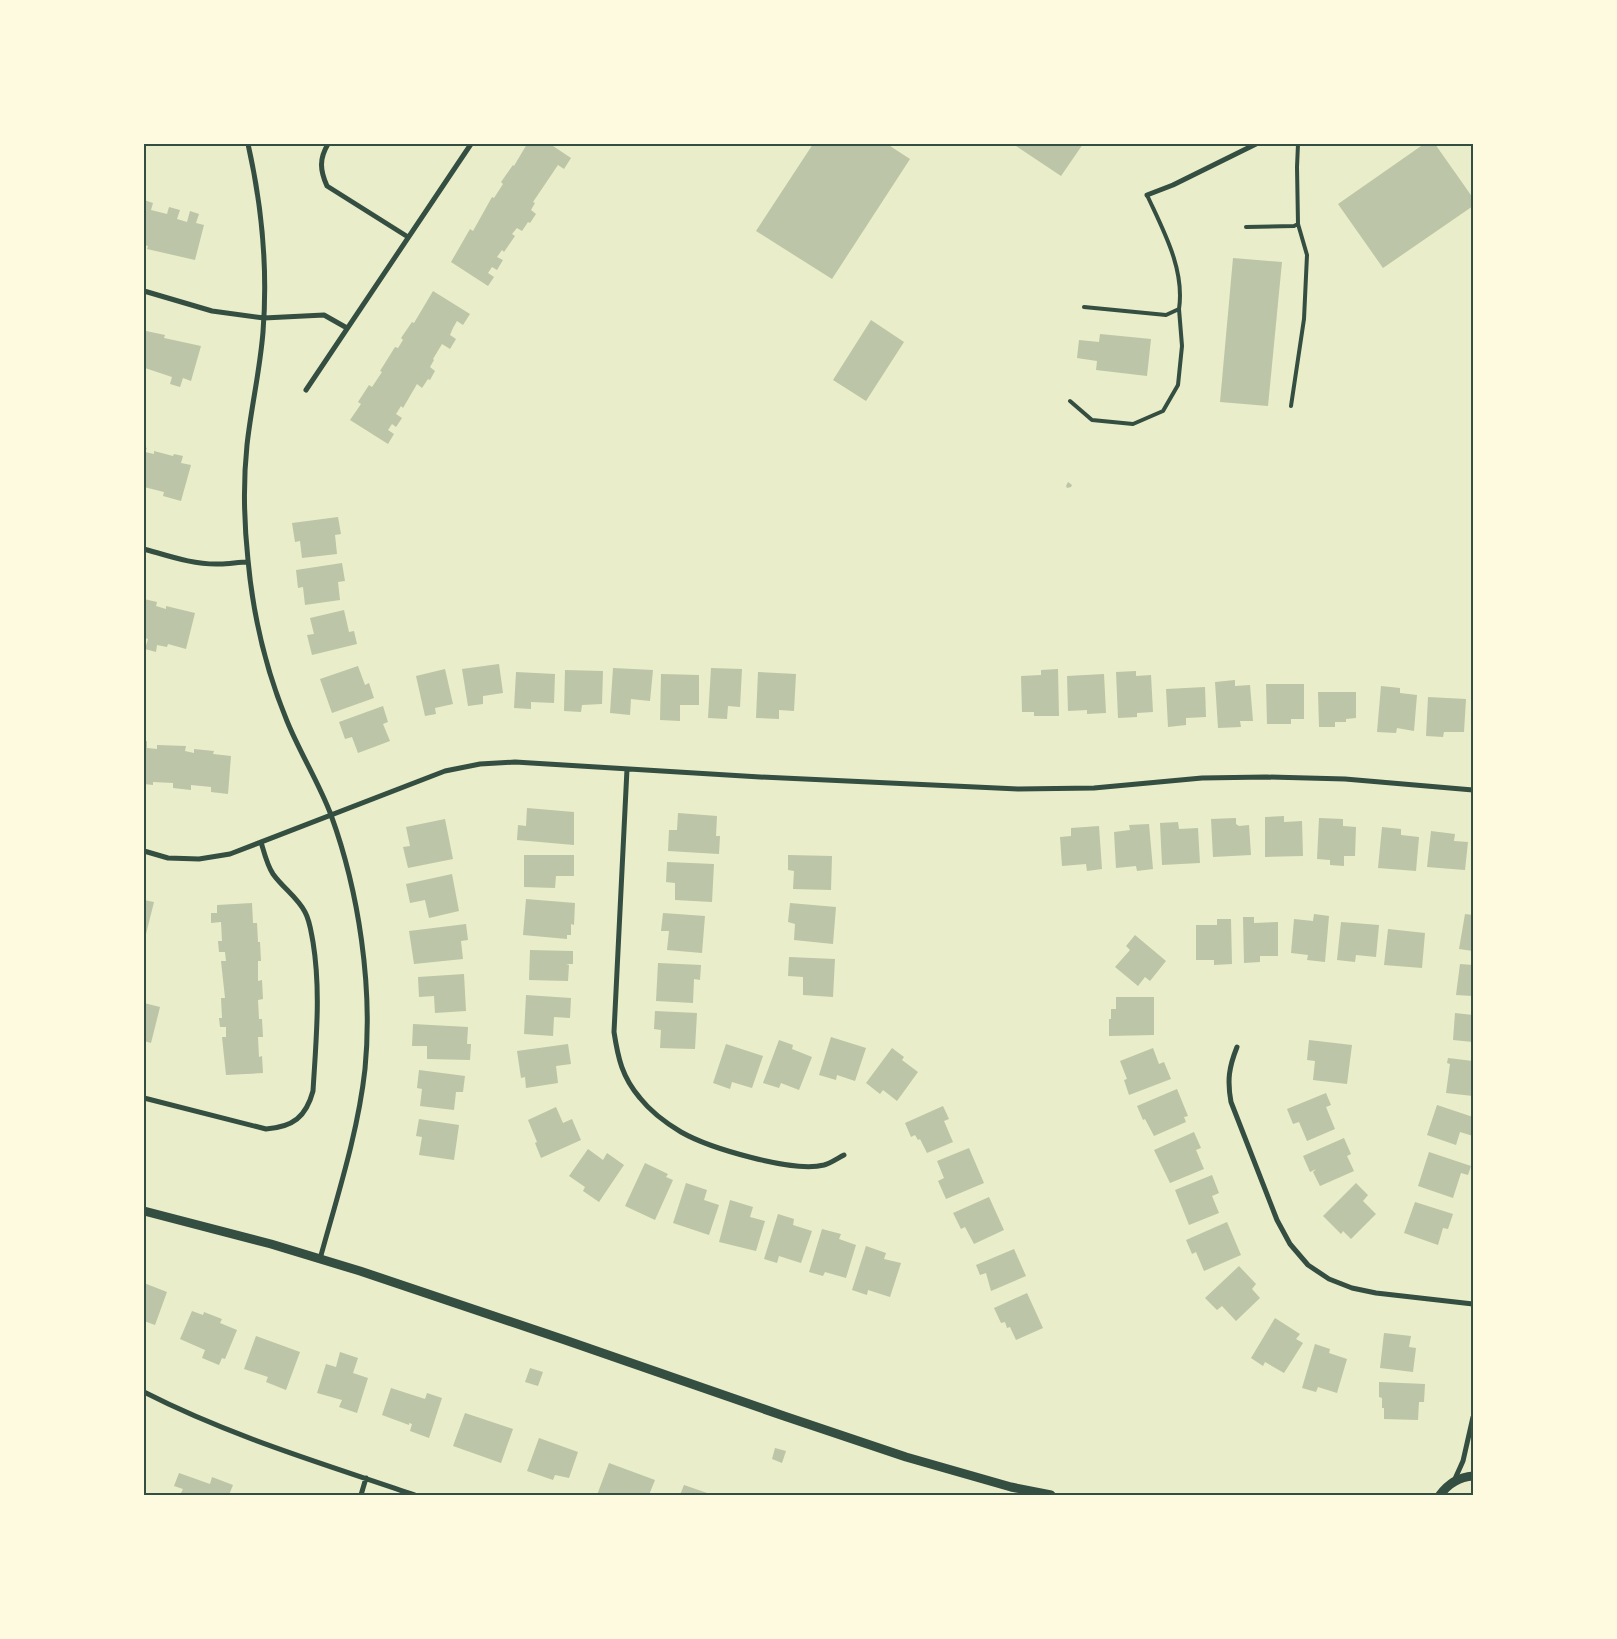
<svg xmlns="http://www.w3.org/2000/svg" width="1617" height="1639" font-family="'Nunito Sans',sans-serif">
  <rect width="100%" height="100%" fill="#e9edc9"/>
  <path fill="#bcc5a7" d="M527,144H550L571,158L564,169L558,165L533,202L535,203L531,210L536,214L530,223L528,222L522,231L517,228L512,234L515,236L504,252L502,250L497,257L503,260L497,270L492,267L488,273L494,277L488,286L451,262L470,229L473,231L492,197L494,198L503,184L501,182L513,165L514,166Z
    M813,144H887L910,159L832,279L756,231Z
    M1013,144H1083L1061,176Z
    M1424,144H1435L1473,198V206L1383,268L1338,204Z
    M144,200L153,203L151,210L167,214L169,207L180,210L177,219L187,222L190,211L199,214L196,223L204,225L195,260L147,249L148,246L144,245Z
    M1233,258L1282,262L1268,406L1220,402Z
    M433,291L470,314L463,325L457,321L453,328L450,335L456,339L450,349L442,344L433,359L434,360L430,367L435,371L430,380L428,379L422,388L417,384L403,408L401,406L396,414L402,418L396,427L392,424L388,430L394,434L388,444L350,420L361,404L358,402L369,385L372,387L382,372L380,371L395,347L398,348L403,340L401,338L412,322L414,323Z
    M871,320L904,342L866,401L833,380Z
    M146,331L165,335L164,338L201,346L191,381L183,378L180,387L170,384L172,377L145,368L144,372V332L146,333Z
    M1100,334L1151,339L1147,376L1096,370L1097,361L1077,358L1079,340L1099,342Z
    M144,447L147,448L145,452L154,454V451L173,456L174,454L183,456L181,463L191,465L181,501L163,496L164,492L144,487Z
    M1068,482L1072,485L1071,487L1067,488L1066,486Z
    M338,517L341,534L335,535L337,554L302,558L300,541L295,542L292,523Z
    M342,563L345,581L338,582L340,600L305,605L303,587L298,588L296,570Z
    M144,599L157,602L156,606L166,609V606L195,613L186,649L168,644L167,647L157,645L156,652L145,649L148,639L144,638Z
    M344,610L349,632L354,631L357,644L312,655L307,635L314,634L310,618Z
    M499,664L503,693L483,696V704L468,706L462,669Z
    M358,666L365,685L369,683L374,698L332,713L320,679Z
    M613,668L653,670L650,701L631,699L630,715L610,713Z
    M711,668L742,669L740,707L728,706L727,719L708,718Z
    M445,669L453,704L435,708L436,714L425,716L416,676Z
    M1058,669L1059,716H1034V712H1022L1021,676L1041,675V670Z
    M565,670L603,671L602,704L582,705L581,712L564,711Z
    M1136,671V676L1151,675L1153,712L1137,713V717L1118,718L1116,672Z
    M516,672L555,674L554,703L531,702V709L514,708Z
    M758,672L796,674L794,711L779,710V719L756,718Z
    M661,674L699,675V705H680V721L660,720Z
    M1104,674L1106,713L1087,714V710L1068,711L1067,676Z
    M1235,680V686L1250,685L1253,721H1240L1241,727L1218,728L1215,682Z
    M1266,684H1304V719H1291V724H1267Z
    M1381,686L1400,688V693L1417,695L1414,731L1397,728L1396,733L1377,732Z
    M1205,687L1206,717L1186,718V725L1168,727L1166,689Z
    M1318,692H1356V718L1346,719V722H1335V727H1319Z
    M1428,697L1466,699L1464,732H1444L1443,737L1426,736Z
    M383,706L388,722L383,724L390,741L358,753L352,737L345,739L339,722Z
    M144,741H147V748L157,749V745L186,746L185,751L194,753V749L214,751L213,754L231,756L228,794L211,792V787L191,785V790L173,788V783L153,782V785L144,784Z
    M527,808L574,812V845L517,840L518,825L526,826Z
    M678,813L717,816L716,836H720L719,854L668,851L669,830H677Z
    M1284,816V822L1302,821L1303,856L1265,857V817Z
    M1236,818V824L1239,826L1249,825L1251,855L1213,857L1211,819Z
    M1319,818L1343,819V826L1356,827L1355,856H1344V866L1330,865V860L1317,859Z
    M445,819L453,859L408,868L403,847L410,846L406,827Z
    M1178,822L1179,829L1198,828L1200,863L1162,865L1160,823Z
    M1149,824L1153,869L1137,871L1136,866L1116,868L1114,832L1130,830L1129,825Z
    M1099,826L1102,869L1087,871L1086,864L1062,866L1060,837L1071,836V828Z
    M1382,827L1401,829V835L1419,837L1416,871L1378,868Z
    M1431,831L1455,834L1454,841L1468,842L1465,870L1427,867Z
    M524,855H574V876H556L555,888L524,887Z
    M788,855L832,856L831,890L793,889L794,871L788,870Z
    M667,862L714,864L712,902L675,900V883L666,882Z
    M452,874L459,911L429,918L425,900L410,903L406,884Z
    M526,899L575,903L574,925L571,924V935H567V939L523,935Z
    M144,900L154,902L144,942Z
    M252,903L253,923H257L258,942H260L261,961H258V981L262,980L263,999L258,1000L259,1019H262L263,1037H258L259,1057L262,1056L263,1073L226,1075L222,1037H226V1027H220L219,1018H222L221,998H225L221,961H226L225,952H219L218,941H222L221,922L211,923V913H217V905Z
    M790,903L836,907L833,944L794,940L795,924L788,922Z
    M663,913L705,916L702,953L667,950L669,931H661Z
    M1314,914L1329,916L1325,962L1307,960L1308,955L1291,953L1294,919L1313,921Z
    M1465,914L1473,915V951L1459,949Z
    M1243,917H1254V923L1278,922V956H1260V962L1244,963Z
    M1217,919H1231L1232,964L1214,965V960H1196V925H1217Z
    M1341,922L1379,925L1376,957L1356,955L1355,962L1337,960Z
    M466,924L468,940L461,941L463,959L414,964L409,931Z
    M1388,929L1425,933L1422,968L1384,965Z
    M1135,935L1166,961L1150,981L1145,977L1138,986L1115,967L1130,950L1126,946Z
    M530,950L573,951V964H566L569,965L568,981L529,980Z
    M789,957L835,959L833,997L803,995V977L788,976Z
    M658,963L701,965L700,980L694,979L693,1003L656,1001Z
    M1460,964L1473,965V996L1456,995Z
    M464,974L466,1011L435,1013L434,996L419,997L418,977Z
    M526,995L571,998L570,1018L554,1017L553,1036L524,1034Z
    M1116,997H1154V1035L1109,1036V1019H1111V1009H1116Z
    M144,1003L160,1007L151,1043L144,1041Z
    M655,1011L697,1013L695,1049L660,1048L661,1030L654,1029Z
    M1455,1013L1473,1015V1042L1453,1040Z
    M413,1024L468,1027L467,1044H471L470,1060L427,1059V1046H412Z
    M831,1037L866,1048L855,1081L837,1075L836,1080L819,1075Z
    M779,1040L793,1045L792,1049L812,1057L799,1090L781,1083L779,1088L763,1083Z
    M1309,1040L1352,1045L1347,1084L1313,1080L1315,1061L1307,1060Z
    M568,1044L571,1064L556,1066L558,1083L526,1088L525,1077L521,1078L517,1051Z
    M726,1044L763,1056L752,1088L732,1082L730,1089L713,1083Z
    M892,1048L904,1057L902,1060L918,1072L897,1101L883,1090L880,1094L866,1083Z
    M1153,1048L1159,1064L1164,1062L1171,1079L1129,1095L1124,1080L1127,1079L1120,1061Z
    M1448,1058L1473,1061V1096L1446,1093L1450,1064L1447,1063Z
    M419,1070L465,1076L463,1092H456L454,1110L420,1106L422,1089L417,1088Z
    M1177,1089L1188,1116L1184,1117L1186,1122L1154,1136L1145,1119L1143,1120L1137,1106Z
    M1326,1093L1331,1105L1326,1107L1335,1129L1307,1141L1299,1122L1293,1124L1287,1109Z
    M1437,1105L1473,1117V1136L1460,1132L1456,1145L1427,1135Z
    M943,1106L949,1119L944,1121L953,1142L927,1153L920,1139L918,1140L915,1135L911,1137L905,1123Z
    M556,1107L563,1123L572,1119L581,1140L541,1158L535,1143L537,1142L528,1120Z
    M419,1119L459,1125L454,1160L419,1155L422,1137L416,1136Z
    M1194,1132L1201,1148L1196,1150L1204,1169L1170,1183L1154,1150Z
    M1344,1138L1351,1154L1347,1156L1354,1171L1320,1186L1313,1172L1316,1169L1310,1172L1303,1156Z
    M969,1148L984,1183L946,1199L938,1181L944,1178L937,1161Z
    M588,1149L603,1160L607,1153L624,1165L599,1202L583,1191L585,1187L569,1176Z
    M1429,1152L1471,1166L1468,1175L1461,1173L1453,1198L1418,1186Z
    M645,1163L668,1174L666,1177L673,1180L655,1220L625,1206Z
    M1212,1175L1219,1193L1212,1196L1219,1213L1189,1225L1175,1190Z
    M686,1183L707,1190L704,1200L719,1205L709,1235L673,1223Z
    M1356,1183L1368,1195L1363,1201L1376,1214L1351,1239L1343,1231L1341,1234L1323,1216Z
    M989,1197L1004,1230L974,1244L965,1227L961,1229L953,1213Z
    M730,1200L753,1207L750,1217L765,1221L756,1251L719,1242Z
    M1415,1202L1453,1214L1448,1229L1443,1228L1438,1245L1404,1233Z
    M778,1214L794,1219L793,1225L812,1231L801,1263L779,1256L777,1263L764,1259Z
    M1227,1222L1241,1255L1204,1271L1196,1252L1192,1254L1186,1240Z
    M822,1229L841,1234L839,1239L856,1245L846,1278L825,1272L823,1276L809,1272Z
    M866,1246L886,1253L884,1259L901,1263L890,1297L868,1290L867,1295L852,1290Z
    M1014,1249L1026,1276L991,1291L986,1273L980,1275L976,1265Z
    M1239,1266L1256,1284L1252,1289L1260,1298L1236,1321L1222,1306L1217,1310L1205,1298Z
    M144,1283L167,1292L155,1325L144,1321Z
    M1027,1293L1043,1328L1016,1340L1010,1327L1007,1328L1005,1322L1001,1323L994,1308Z
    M192,1311L203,1315L204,1312L222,1319L220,1323L237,1330L225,1359L222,1358L219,1365L202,1358L205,1350L180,1339Z
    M1275,1318L1300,1334L1296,1339L1303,1343L1284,1373L1265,1362L1263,1366L1251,1358Z
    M1384,1333L1411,1336L1409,1347L1416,1348L1413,1372L1380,1368Z
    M256,1336L300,1352L286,1390L266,1382L268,1377L244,1369Z
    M1315,1344L1330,1349L1329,1353L1347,1359L1337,1393L1318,1387L1316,1392L1302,1388Z
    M340,1352L358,1358L353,1373L368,1378L357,1413L339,1407L342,1400L317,1393L326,1364L336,1367Z
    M530,1368L543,1372L538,1386L525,1382Z
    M1379,1382L1425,1384L1424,1402H1419L1418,1420L1384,1419V1408H1382V1398L1379,1397Z
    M391,1388L425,1399L427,1393L442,1398L429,1438L410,1431L412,1424L409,1423V1425L382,1415Z
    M465,1413L513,1429L501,1463L453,1446Z
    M539,1438L578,1452L569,1478L555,1475L553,1480L527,1471Z
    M775,1448L786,1451L782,1463L772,1459Z
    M609,1463L655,1480L649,1495H597Z
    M179,1473L210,1484L212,1477L233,1485L229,1495H180L183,1489L174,1486Z
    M684,1485L713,1495H680Z"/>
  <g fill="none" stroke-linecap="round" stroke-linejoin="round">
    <path stroke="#344e41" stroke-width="4" d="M1246,227L1294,226L1298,224L1297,167L1298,144
      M1084,307L1166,315L1179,309C1185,269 1163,230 1147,195
      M1070,401L1092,420L1133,424L1163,411L1178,385L1182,346L1179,309
      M1291,406L1304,319L1307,255L1298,224"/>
    <path stroke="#344e41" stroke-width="5" d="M248,144C262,206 268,268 263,332C260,370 251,408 247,445C243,483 244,522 248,560C253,615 266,670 287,721C300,753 319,783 331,815C359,892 373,987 365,1069C358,1133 337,1197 320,1259
      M328,144C319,159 320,170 327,186L408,237
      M1147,195L1173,185L1256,144
      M144,291L212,311L264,318L324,315L347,328
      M306,390L471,144
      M144,549C169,556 194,565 220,564C229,564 239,562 248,562
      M627,769L614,1032C618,1058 622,1077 640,1098C651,1112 666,1123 681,1132C709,1148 793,1173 824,1165C831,1163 838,1158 844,1155
      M144,851L168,858L199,859L230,854L445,771L480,764L515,762L760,777L1018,789L1094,788L1202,778L1266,777L1345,779L1473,790
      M1237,1047C1229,1067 1227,1080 1231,1102L1277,1220L1290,1244L1308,1265L1329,1279L1352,1288L1376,1293L1473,1304
      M144,1098L266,1129C293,1127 306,1117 313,1091C316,1041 321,991 313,942C311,932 310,921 305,912C297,897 283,888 273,874C267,865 264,852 261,842
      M144,1392C230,1436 324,1464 415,1495
      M1454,1481L1463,1461L1473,1417
      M361,1495L366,1478"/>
    <path stroke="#344e41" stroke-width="9" d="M144,1211L271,1244L360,1271L565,1340L784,1416L906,1457L1011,1487L1051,1495
      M1440,1495C1448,1484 1459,1477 1473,1476"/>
  </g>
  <rect width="1617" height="1639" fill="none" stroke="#fefae0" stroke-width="290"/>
  <rect x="145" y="145" width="1327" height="1349" fill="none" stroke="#344e41" stroke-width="2"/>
</svg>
